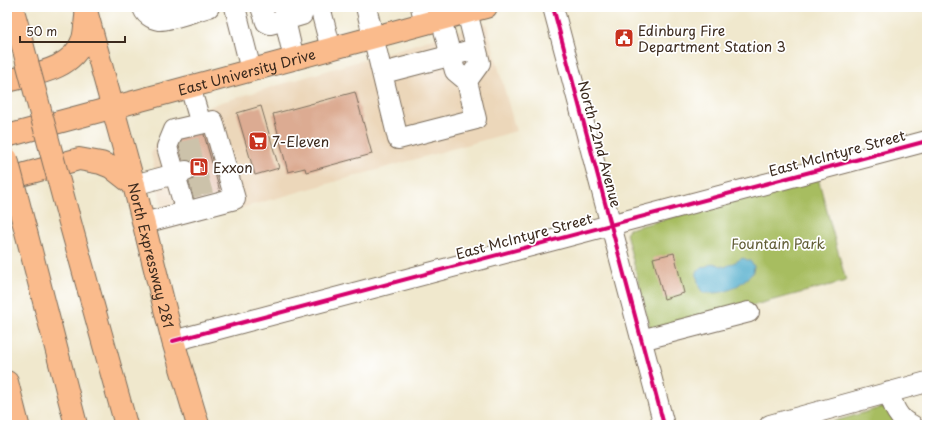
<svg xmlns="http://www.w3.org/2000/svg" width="934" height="432" font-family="'Playpen Sans',sans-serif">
  <rect width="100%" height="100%" fill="#fff"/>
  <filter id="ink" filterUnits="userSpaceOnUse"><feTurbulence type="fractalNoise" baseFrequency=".025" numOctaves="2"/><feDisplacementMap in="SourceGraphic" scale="8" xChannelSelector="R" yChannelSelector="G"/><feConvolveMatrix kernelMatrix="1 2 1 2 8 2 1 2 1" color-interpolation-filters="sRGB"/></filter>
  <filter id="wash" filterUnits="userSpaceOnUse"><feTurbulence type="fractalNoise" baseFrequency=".012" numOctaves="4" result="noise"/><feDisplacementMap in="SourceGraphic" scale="16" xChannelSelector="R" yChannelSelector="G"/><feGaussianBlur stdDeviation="0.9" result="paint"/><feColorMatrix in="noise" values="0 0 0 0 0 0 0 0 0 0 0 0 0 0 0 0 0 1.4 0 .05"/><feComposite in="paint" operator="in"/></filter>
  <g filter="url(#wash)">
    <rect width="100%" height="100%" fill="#f0e8cd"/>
    <path fill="#ecd7ba" d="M486,23L516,131L166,229L151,153L169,121L222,102Z"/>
    <path fill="#a7bd61" stroke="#717440" d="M818,178L846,281L651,332L626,233L629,229Z
      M883,407L901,425H822Z"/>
    <path fill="#4aa9c9" stroke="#426a74" d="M743,258L750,261L754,266L753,273C735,289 728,294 703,293L699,287L696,271L713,263L725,267Z"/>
    <g id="blocks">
      <path fill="#dcab92" d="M355,92L372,154L306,172L305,168L288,172L273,114Z
        M261,106L279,168L255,175L237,113Z
        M203,131L221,195L195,202L177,139Z
        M674,253L684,293L664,299L653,258Z"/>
    </g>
  </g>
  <g filter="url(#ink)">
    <use href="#blocks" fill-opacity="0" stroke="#7a6c5b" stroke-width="1"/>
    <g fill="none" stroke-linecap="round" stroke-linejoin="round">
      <path stroke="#ccc2aa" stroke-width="20" stroke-dasharray="20 10" stroke-linecap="butt" d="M181,152L207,146
        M186,171L212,163
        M191,188L217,181"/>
      <defs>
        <path id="minor" d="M143,7C144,14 152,19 159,20C169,21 198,10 209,7
          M235,7L251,70
          M261,7L266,22L270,24L285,20L294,59
          M320,7L331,49
          M366,7L398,139L476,119L467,81L455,71L441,19
          M421,7L425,24
          M553,7L664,425
          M284,16L285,20L302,15L305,7
          M383,73L476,49
          M467,81L480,63L467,12
          M190,87L201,124
          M134,185L186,171
          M144,223L235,199L213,121L174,130L167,147L186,212
          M641,340L749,312
          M173,341L927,141
          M889,392C893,406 898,420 912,425
          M770,425L927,382"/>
        <g id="major">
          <path id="s1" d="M85,7L134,185L173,341L198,425"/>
          <path d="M7,81C34,74 73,70 83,39C85,32 85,24 86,17"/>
          <path id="s2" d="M7,136L486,7"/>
          <path d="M7,179L79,159L101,163L111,167L134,185"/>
          <path d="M7,382L18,425"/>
        </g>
        <path id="highway" d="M12,7L18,28
          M68,215L126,425
          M25,228L76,425"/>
      </defs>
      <use href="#minor" stroke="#7a6c5b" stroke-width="22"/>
      <use href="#major" stroke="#7a6c5b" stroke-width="24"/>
      <use href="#highway" stroke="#7a6c5b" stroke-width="24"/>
      <path stroke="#7a6c5b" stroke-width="2.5" stroke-dasharray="1 3" stroke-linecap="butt" d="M881,425L882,424"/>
      <use href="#minor" stroke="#fff" stroke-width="20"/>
      <use href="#major" stroke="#fabb8c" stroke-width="22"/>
      <use href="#highway" stroke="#fabb8c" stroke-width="22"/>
      <defs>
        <path id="highway-bridge" d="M18,28L68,215
          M7,159L25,228"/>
      </defs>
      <use href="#highway-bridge" stroke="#7a6c5b" stroke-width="24" stroke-linecap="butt"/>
      <use href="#highway-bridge" stroke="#fabb8c" stroke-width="22"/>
      <defs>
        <path id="cycleway" d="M553,7L664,425
          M173,341L927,141"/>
      </defs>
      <use href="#cycleway" stroke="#fff" stroke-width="6"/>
      <use href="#cycleway" stroke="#d6006c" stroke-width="4"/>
    </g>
  </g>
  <defs>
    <symbol id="civic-square" viewBox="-11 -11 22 22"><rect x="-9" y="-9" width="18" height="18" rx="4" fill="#c8321e" stroke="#fff"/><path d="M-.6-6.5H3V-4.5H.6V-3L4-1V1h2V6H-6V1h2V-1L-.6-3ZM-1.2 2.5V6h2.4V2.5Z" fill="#fff"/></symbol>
    <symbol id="supermarket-square" viewBox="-11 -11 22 22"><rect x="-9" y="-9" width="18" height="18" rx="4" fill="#c8321e" stroke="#fff"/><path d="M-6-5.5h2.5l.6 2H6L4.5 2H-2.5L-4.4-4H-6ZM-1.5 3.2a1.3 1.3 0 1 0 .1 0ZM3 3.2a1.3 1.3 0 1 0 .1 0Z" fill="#fff"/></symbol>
    <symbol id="fuel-square" viewBox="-11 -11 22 22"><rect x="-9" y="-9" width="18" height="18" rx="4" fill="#c8321e" stroke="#fff"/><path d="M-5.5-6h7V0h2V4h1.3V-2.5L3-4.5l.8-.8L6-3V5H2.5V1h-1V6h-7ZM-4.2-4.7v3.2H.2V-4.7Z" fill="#fff"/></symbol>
  </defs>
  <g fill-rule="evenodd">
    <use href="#civic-square" x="613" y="27" width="22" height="22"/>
    <use href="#supermarket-square" x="247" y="130" width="22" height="22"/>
    <use href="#fuel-square" x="188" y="156" width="22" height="22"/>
  </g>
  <g text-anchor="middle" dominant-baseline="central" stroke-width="3.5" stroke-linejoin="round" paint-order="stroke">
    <g font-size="14" fill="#3b2a1e" stroke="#fff" text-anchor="start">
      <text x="638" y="30">Edinburg Fire<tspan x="638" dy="16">Department Station 3</tspan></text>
      <text x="272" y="141">7-Eleven</text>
      <text x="213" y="167">Exxon</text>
    </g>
    <g font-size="14" fill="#3b2a1e" stroke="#fff">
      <text stroke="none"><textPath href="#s2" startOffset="248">East University Drive</textPath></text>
      <text transform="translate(600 144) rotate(75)">North 22nd Avenue</text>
      <text transform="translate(837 153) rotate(-15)">East McIntyre Street</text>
      <text transform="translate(524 236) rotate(-15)">East McIntyre Street</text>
      <text stroke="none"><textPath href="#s1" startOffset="257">North Expressway 281</textPath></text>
    </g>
    <g font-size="14" fill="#615d35" stroke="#fff">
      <text x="778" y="243">Fountain Park</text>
    </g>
  </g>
  <rect width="934" height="432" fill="none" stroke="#fff" stroke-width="24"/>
  <path d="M20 36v6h105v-6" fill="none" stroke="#3b2a1e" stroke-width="2"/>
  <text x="26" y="36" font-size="12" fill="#3b2a1e" stroke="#ffffff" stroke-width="3" paint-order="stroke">50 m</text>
</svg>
